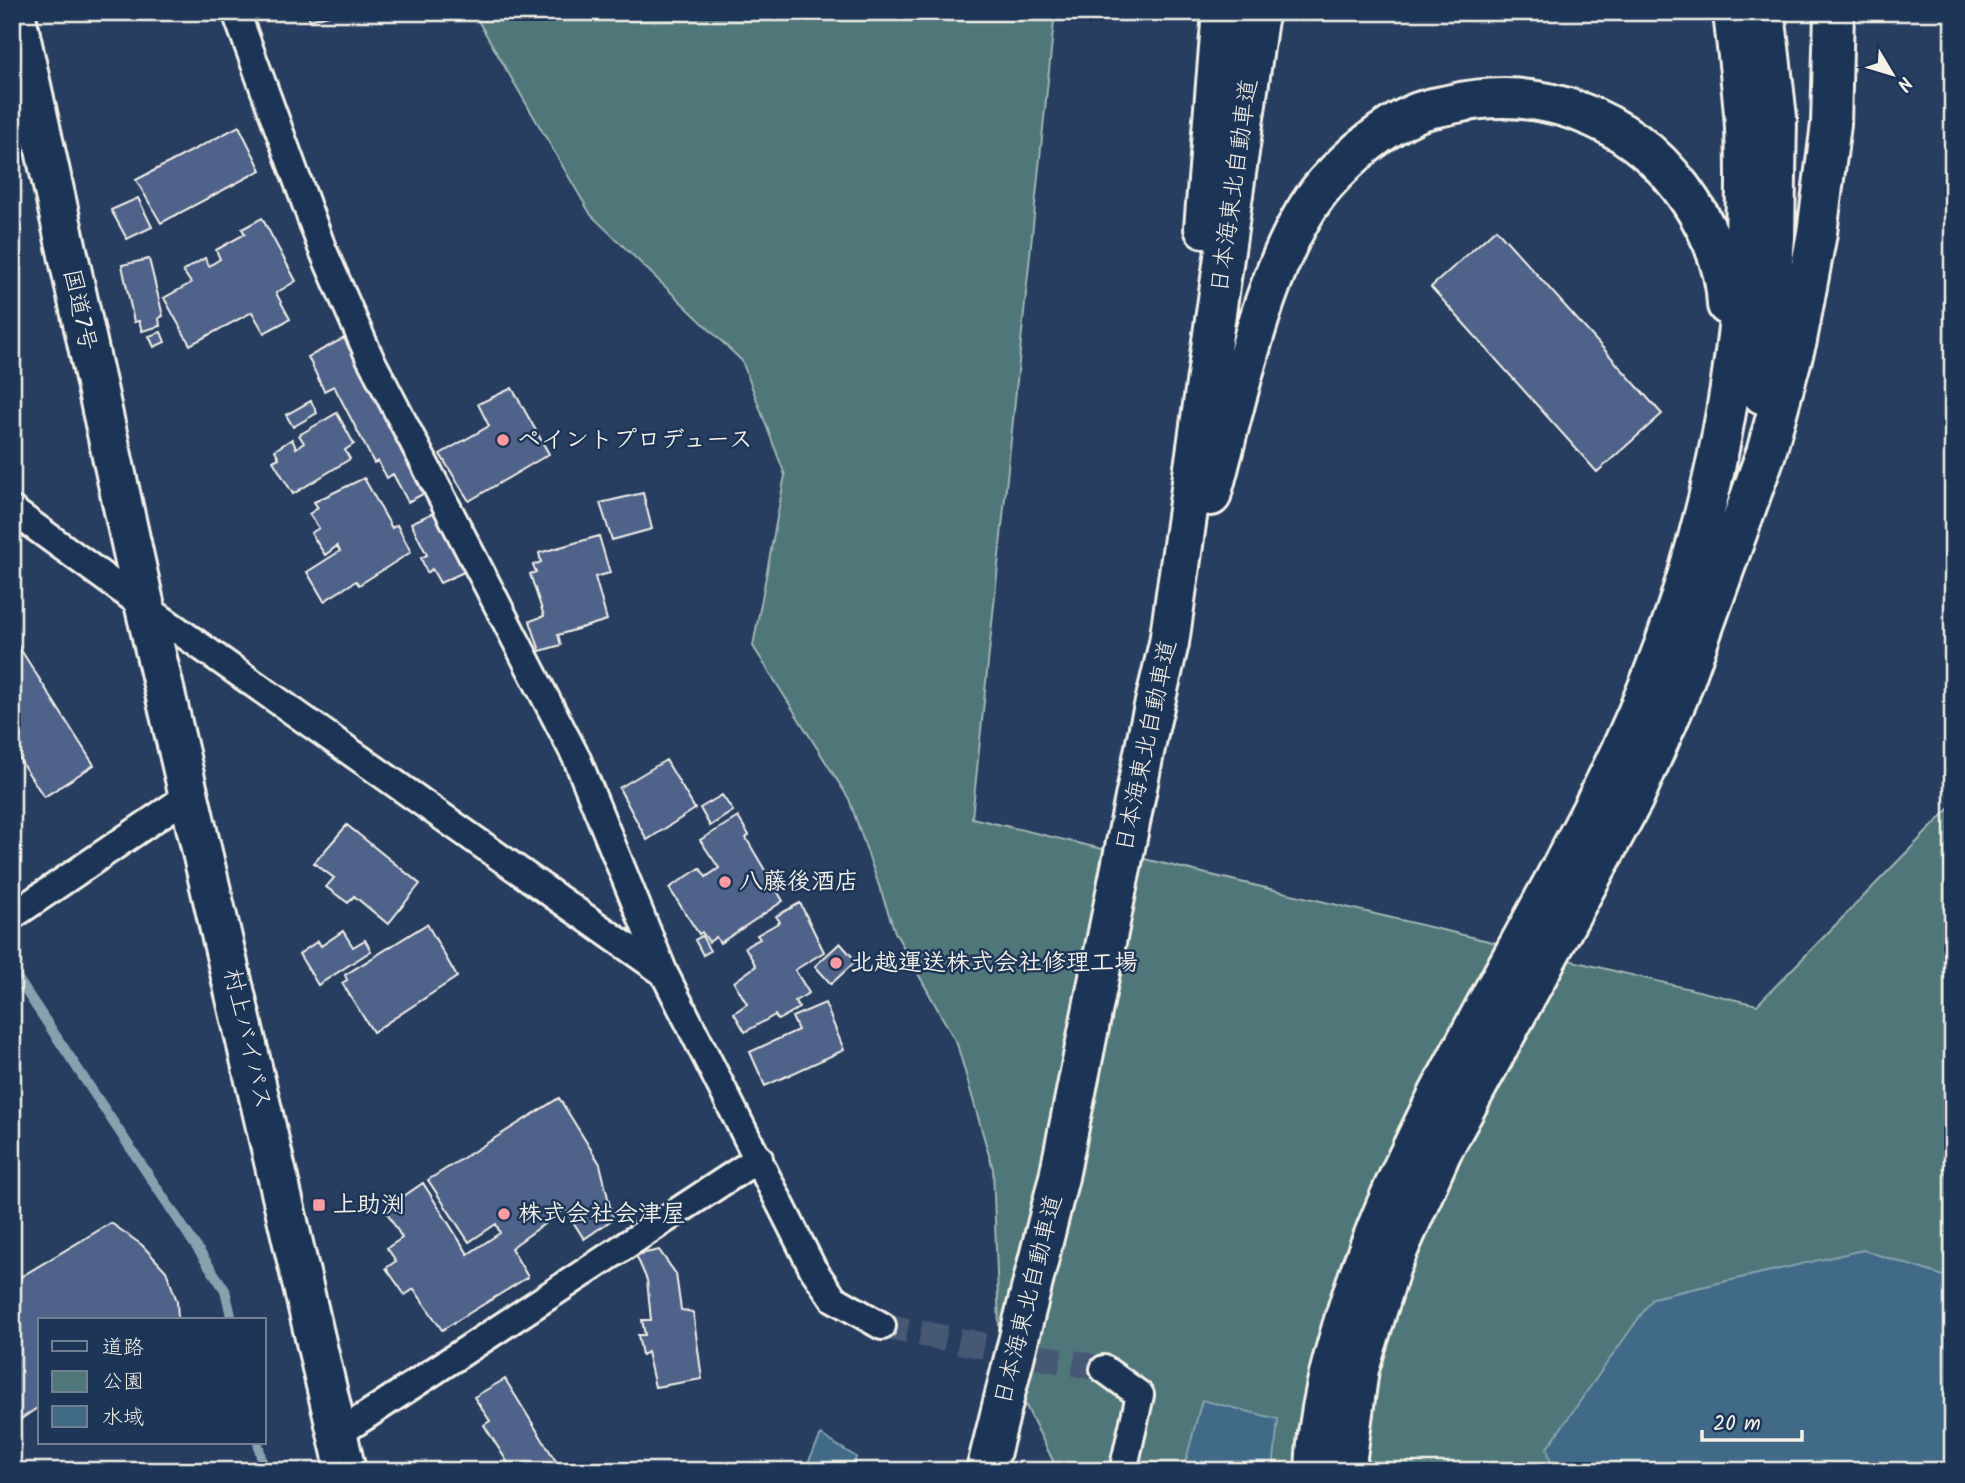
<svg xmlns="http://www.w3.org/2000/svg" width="1965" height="1483" font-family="Kalam,'Klee One',sans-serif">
  <rect width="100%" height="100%" fill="#273e61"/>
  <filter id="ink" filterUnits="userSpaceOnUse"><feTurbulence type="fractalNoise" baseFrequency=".0143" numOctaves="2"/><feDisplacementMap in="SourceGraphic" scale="14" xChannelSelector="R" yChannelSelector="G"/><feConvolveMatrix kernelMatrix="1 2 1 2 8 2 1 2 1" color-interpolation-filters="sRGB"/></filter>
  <g filter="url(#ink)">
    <path fill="#4f777a" stroke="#a2b4b1" stroke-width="2" d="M473,12H1055L972,818L1757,1005L1953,805V1471H1058L1000,1353L993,1169L957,1044L895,932L849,799L753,646L785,475L742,361L591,215Z"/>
    <path fill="#406b87" stroke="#88a1ae" stroke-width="2" d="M1863,1250L1953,1279V1465L1938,1471H1553L1547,1448L1653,1298Z
      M1202,1400L1278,1419L1273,1471H1183Z
      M821,1435L856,1457L853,1471H804Z"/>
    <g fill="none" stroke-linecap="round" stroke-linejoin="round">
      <path stroke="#88a1ae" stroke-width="10" d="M12,970L225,1290L232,1320
        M258,1443L264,1471"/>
    </g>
    <path fill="#4f638a" stroke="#f4f1e8" stroke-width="2" d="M307,12H340L310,20Z
      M239,126L261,170L161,223L136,180Z
      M138,198L152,227L127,239L111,210Z
      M262,218L296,281L276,293L290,319L264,333L252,312L190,345L164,298L191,283L183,271L205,258L209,266L220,259L216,250L245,234L242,229Z
      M1496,229L1662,414L1597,472L1431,287Z
      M149,259L163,316L159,318L160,326L142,331L139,321L134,322L122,265Z
      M161,332L165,342L154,347L149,336Z
      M344,338L423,494L408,502L393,474L387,478L378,461L374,463L334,386L324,391L308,357Z
      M512,388L549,454L469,501L440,454L489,426L478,404Z
      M311,401L317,413L293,427L286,415Z
      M337,413L354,444L345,450L350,459L293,494L273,461L279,458L275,450L292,439L296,448L304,443L299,435Z
      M364,478L392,528L397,525L411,552L359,585L356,581L324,601L307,572L340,551L337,546L325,555L311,533L319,528L309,514L318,508L314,502Z
      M643,493L652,529L612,540L600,503Z
      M435,512L464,572L440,583L432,569L427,573L421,558L427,555L411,523Z
      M599,536L610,573L595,577L607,620L558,635L561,645L540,651L530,621L544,616L530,574L536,572L533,565L541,562L539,553Z
      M12,636L94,765L44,797L12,748Z
      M666,760L695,809L647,840L619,788Z
      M722,795L733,811L710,826L700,808Z
      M738,817L749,835L746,838L783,901L720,943L716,937L709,942L702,932L699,934L669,888L700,868L706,877L719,868L700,840Z
      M347,825L420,884L388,924L354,896L348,903L326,887L334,878L314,863Z
      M800,903L824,952L795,970L809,993L795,1001L799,1008L778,1020L775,1015L745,1032L734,1013L747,1004L734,982L756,966L745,947L760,939L757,935L780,922L776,916Z
      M427,924L457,977L373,1032L342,983L347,980L345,975Z
      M343,931L353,947L365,940L371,951L318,985L299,954L318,941L321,946Z
      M702,936L710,951L703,955L695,940Z
      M840,943L856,961L831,984L815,966Z
      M825,1003L844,1050L765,1086L750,1052L798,1030L792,1017Z
      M559,1098L600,1164L613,1219L584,1239L565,1209L511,1248L528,1277L442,1330L414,1289L405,1295L386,1268L396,1261L387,1248L402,1238L385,1209L423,1183L468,1254L500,1233L496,1224L469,1242L428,1180Z
      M111,1223L142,1245L166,1271L177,1301L178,1320H40V1406L12,1425V1296L16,1294L12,1282Z
      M659,1250L676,1274L681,1310L693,1312L702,1379L655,1387L647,1352L642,1355L638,1335H645L642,1320H651L647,1280L636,1255Z
      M505,1379L562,1471H521L520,1468L513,1471L484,1425L490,1421L474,1397Z"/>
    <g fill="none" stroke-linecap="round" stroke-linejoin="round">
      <path stroke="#465975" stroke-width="26" stroke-dasharray="26 13" stroke-linecap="butt" d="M882,1326L1104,1369"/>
      <defs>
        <path id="minor" d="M236,12L322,248L369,356L577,759L664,973L813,1269L833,1298L882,1326
          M12,510L145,607L664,973
          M12,916L191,794
          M1104,1369L1140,1395L1123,1471
          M338,1434L759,1158"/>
        <path id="trunk" d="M15,12L145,607L346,1471"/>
        <path id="motorway" d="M1204,228L1222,12
          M1762,394L1775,237L1777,118L1765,12
          M1211,496C1236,407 1265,253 1325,184C1350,156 1381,129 1416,113C1427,108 1440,107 1452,104C1539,84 1628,117 1681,188C1705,220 1726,263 1727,305
          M986,1471L1059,1177L1149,728L1169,643L1259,12
          M1315,1471C1317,1414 1332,1358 1349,1304C1408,1121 1517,960 1602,789C1704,586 1754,356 1745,128C1743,90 1737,51 1733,12
          M1345,1471L1359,1369L1391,1266L1441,1153L1633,800L1678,698L1766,453L1797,340L1817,233L1831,124L1834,12"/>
      </defs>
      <use href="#minor" stroke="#f4f1e8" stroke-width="32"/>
      <use href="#trunk" stroke="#f4f1e8" stroke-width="44"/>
      <use href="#motorway" stroke="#f4f1e8" stroke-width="44"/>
      <use href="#minor" stroke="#1d3557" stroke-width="26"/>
      <use href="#trunk" stroke="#1d3557" stroke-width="38"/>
      <use href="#motorway" stroke="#1d3557" stroke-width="38"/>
    </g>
  </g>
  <g fill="#ff9aa2" stroke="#1d3557" stroke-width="2.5">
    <circle cx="503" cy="440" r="7"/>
    <circle cx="725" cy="882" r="7"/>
    <circle cx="836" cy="963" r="7"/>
    <rect x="312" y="1198" width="14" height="14" rx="3.5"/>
    <circle cx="504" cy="1214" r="7"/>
  </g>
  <g text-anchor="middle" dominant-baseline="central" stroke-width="5" stroke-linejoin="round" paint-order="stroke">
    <g font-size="24" fill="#f4f1e8" stroke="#1d3557">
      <text transform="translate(1235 186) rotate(-82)">日本海東北自動車道</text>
      <text transform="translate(79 310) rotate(78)">国道7号</text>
      <text transform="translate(1147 746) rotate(-78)">日本海東北自動車道</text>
      <text transform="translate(247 1039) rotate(77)">村上バイパス</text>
      <text transform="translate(1029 1300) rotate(-76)">日本海東北自動車道</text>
    </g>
    <g font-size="24" font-weight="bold" fill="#f4f1e8" stroke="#1d3557" text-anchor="start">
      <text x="517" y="440">ペイントプロデュース</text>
      <text x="739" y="882">八藤後酒店</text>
      <text x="850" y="963">北越運送株式会社修理工場</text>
      <text x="333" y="1205">上助渕</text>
      <text x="518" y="1214">株式会社会津屋</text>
    </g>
  </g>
  <rect width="1965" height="1483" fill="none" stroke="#1d3557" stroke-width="42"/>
  <rect x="21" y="21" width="1923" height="1441" fill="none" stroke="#f4f1e8" stroke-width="2.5" filter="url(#ink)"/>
  <rect x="38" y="1318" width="228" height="126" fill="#1d3557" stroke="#738091" stroke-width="2"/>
  <rect x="52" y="1341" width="35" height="10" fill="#1d3557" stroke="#738091" stroke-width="2"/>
  <text x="102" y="1354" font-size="21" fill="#f4f1e8">道路</text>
  <rect x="52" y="1371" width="35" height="21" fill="#4f777a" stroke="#738091" stroke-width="2"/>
  <text x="102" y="1388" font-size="21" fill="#f4f1e8">公園</text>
  <rect x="52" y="1406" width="35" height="21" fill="#406b87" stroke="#738091" stroke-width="2"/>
  <text x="102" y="1424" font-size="21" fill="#f4f1e8">水域</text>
  <g transform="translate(1892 74) rotate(128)" stroke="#1d3557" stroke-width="5" paint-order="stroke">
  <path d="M0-5L12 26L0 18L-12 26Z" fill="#f4f1e8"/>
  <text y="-10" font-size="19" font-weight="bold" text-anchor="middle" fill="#f4f1e8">N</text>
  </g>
  <path d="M1702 1430v10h100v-10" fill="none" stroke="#f4f1e8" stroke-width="3.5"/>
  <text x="1713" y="1430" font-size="21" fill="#f4f1e8" stroke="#1d3557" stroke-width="5" paint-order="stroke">20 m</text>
</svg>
